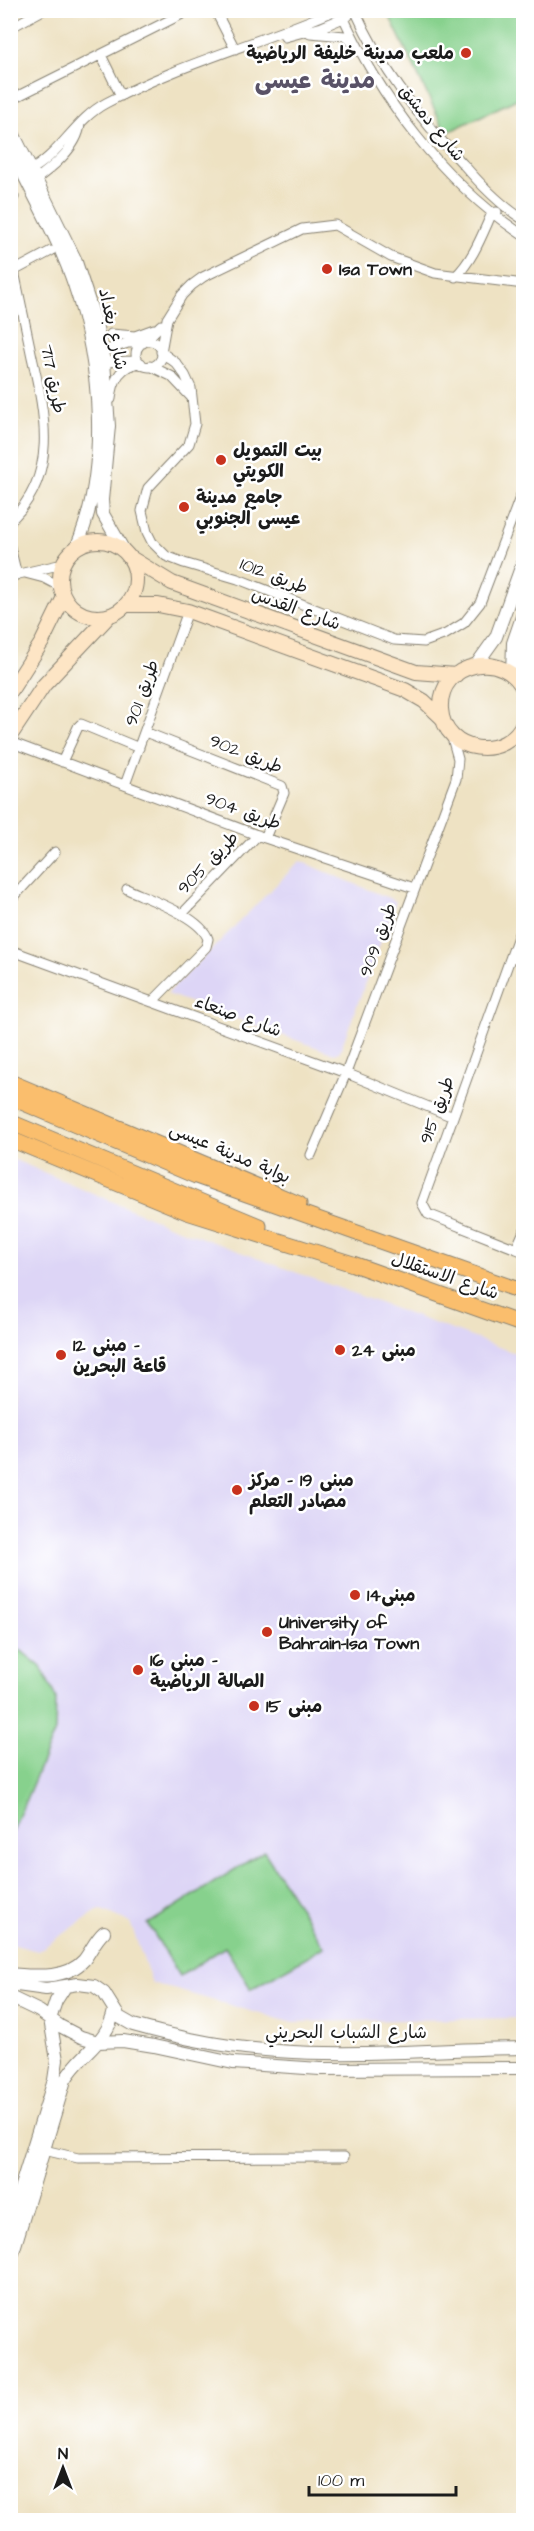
<svg xmlns="http://www.w3.org/2000/svg" width="534" height="2531" font-family="'Architects Daughter','Playpen Sans Arabic',sans-serif">
  <rect width="100%" height="100%" fill="#fff"/>
  <filter id="ink" filterUnits="userSpaceOnUse"><feTurbulence type="fractalNoise" baseFrequency=".0167" numOctaves="2"/><feDisplacementMap in="SourceGraphic" scale="12" xChannelSelector="R" yChannelSelector="G"/><feConvolveMatrix kernelMatrix="1 2 1 2 8 2 1 2 1" color-interpolation-filters="sRGB"/></filter>
  <filter id="wash" filterUnits="userSpaceOnUse"><feTurbulence type="fractalNoise" baseFrequency=".008" numOctaves="4" result="noise"/><feDisplacementMap in="SourceGraphic" scale="24" xChannelSelector="R" yChannelSelector="G"/><feGaussianBlur stdDeviation="1.35" result="paint"/><feColorMatrix in="noise" values="0 0 0 0 0 0 0 0 0 0 0 0 0 0 0 0 0 1.4 0 .05"/><feComposite in="paint" operator="in"/></filter>
  <g filter="url(#wash)">
    <rect width="100%" height="100%" fill="#eee2c3"/>
    <path fill="#ddd5f6" d="M300,861L396,901L340,1051L335,1054L167,994Z
      M10,1158L170,1226L523,1356V2018L289,2022L152,1983L130,1922L100,1909L38,1951L11,1944Z"/>
    <path fill="#87d18d" stroke="#527654" stroke-width="1.5" d="M387,11H523V96L446,133Z
      M11,1647L19,1649L41,1667L56,1698L55,1731L11,1835Z
      M264,1851L324,1947L251,1989L225,1947L180,1976L148,1924Z"/>
  </g>
  <g filter="url(#ink)">
    <g fill="none" stroke-linecap="round" stroke-linejoin="round">
      <defs>
        <path id="minor" d="M215,10L235,49
          M340,10C380,99 443,182 524,236
          M355,10C381,69 419,118 463,164C481,185 500,205 524,220
          M10,28L43,10
          M310,33L345,36L353,43
          M285,37L322,27L348,16
          M101,55L121,96
          M10,100L190,10
          M27,172C60,156 74,120 106,103C179,64 260,43 336,10
          M31,183C49,170 78,148 80,124
          M10,199L14,197
          M10,273L51,251
          M455,277C473,260 482,235 492,213L497,212
          M524,284L435,273L391,257L335,225L302,229L203,277L192,285L182,295L167,319L161,352L176,363L185,375L191,388L195,424L189,444L148,488L142,511L147,532L152,542L166,556L184,563L238,579L394,640L424,642L446,634L464,623L480,603L524,487
          M111,334L135,336L154,329
          M136 354a13 13 0 1 1 26 0a13 13 0 1 1-26 0Z
          M97,353L128,343H143L161,325
          M99,362L136,361
          M150,366L171,376L191,397
          M111,399C113,380 120,365 141,363
          M10,521C59,475 45,415 32,357C26,328 20,300 14,271
          M10,547L17,575
          M25,573L44,578L61,587
          M10,576L63,564
          M145,732L282,786L284,793L265,838
          M10,742L265,838L414,888
          M62,762L78,727L81,724L139,748
          M125,785L188,611
          M127,889C148,899 200,916 208,939L206,947L152,1002
          M10,901L55,852
          M182,914L258,835
          M524,920L422,1203L428,1214L524,1252
          M10,950L346,1073L453,1117
          M511,956L524,960
          M311,1155L346,1073L456,779L458,759L451,734
          M516,1249L524,1231
          M44,2150L78,2158L344,2157
          M339,2518L345,2520"/>
        <path id="tertiary" d="M10,127L75,259L96,323L104,362L109,426L102,500L103,514L123,549
          M10,147C31,192 58,237 74,284C101,363 110,470 76,548
          M476,665L496,637L524,559
          M512,675L513,643L524,611
          M10,1974C35,1976 66,1980 84,1960C91,1951 95,1940 104,1932
          M10,1984L46,1989L78,1984L94,1986L104,1993L119,2017L133,2025C179,2038 229,2048 277,2051C359,2057 441,2049 524,2048
          M10,1997L39,2011L60,2026L81,2037L98,2042L123,2041L154,2046L233,2063L320,2069L524,2068
          M10,2221L54,2080L57,2060L50,2019L56,2001L65,1987
          M10,2262L65,2080C80,2054 109,2041 114,2010"/>
        <path id="secondary" d="M60 579a38 38 0 1 1 76 0a38 38 0 1 1-76 0Z
          M131,558L172,583L416,672L456,675
          M126,605H158L188,611L405,690L424,701L442,718
          M524,691C506,648 438,661 441,709C444,755 507,762 524,721
          M10,692L42,642L64,597
          M10,736L44,685L109,616"/>
        <path id="primary" d="M10,1082L299,1204
          M10,1097L196,1176L524,1292
          M10,1122L259,1226
          M10,1139L187,1212L353,1264L524,1325"/>
      </defs>
      <use href="#minor" stroke="#857f70" stroke-width="11"/>
      <use href="#tertiary" stroke="#857f70" stroke-width="14"/>
      <use href="#secondary" stroke="#857f70" stroke-width="16"/>
      <use href="#primary" stroke="#857f70" stroke-width="17"/>
      <use href="#minor" stroke="#fff" stroke-width="9"/>
      <use href="#tertiary" stroke="#fff" stroke-width="12"/>
      <use href="#secondary" stroke="#fde5c5" stroke-width="14"/>
      <use href="#primary" stroke="#fabe6d" stroke-width="15"/>
    </g>
  </g>
  <g fill="#c8321e" stroke="#fff" stroke-width="2">
    <circle cx="466" cy="53" r="6"/>
    <circle cx="327" cy="269" r="6"/>
    <circle cx="221" cy="460" r="6"/>
    <circle cx="184" cy="507" r="6"/>
    <circle cx="340" cy="1350" r="6"/>
    <circle cx="61" cy="1355" r="6"/>
    <circle cx="237" cy="1490" r="6"/>
    <circle cx="355" cy="1595" r="6"/>
    <circle cx="267" cy="1632" r="6"/>
    <circle cx="138" cy="1670" r="6"/>
    <circle cx="254" cy="1706" r="6"/>
  </g>
  <g text-anchor="middle" dominant-baseline="central" stroke-width="5" stroke-linejoin="round" paint-order="stroke">
    <g font-size="18" font-weight="bold" fill="#1c1c1c" stroke="#fff" text-anchor="start">
      <text x="454" y="53" text-anchor="end">ملعب مدينة خليفة الرياضية</text>
      <text x="339" y="269">Isa Town</text>
      <text x="233" y="450">بيت التمويل<tspan x="233" dy="21">الكويتي</tspan></text>
      <text x="196" y="497">جامع مدينة<tspan x="196" dy="21">عيسى الجنوبي</tspan></text>
      <text x="73" y="1345">مبنى 12 -<tspan x="73" dy="21">قاعة البحرين</tspan></text>
      <text x="352" y="1350">مبنى 24</text>
      <text x="249" y="1480">مبنى 19 - مركز<tspan x="249" dy="21">مصادر التعلم</tspan></text>
      <text x="367" y="1595">مبنى14</text>
      <text x="279" y="1622">University of<tspan x="279" dy="21">Bahrain-Isa Town</tspan></text>
      <text x="150" y="1660">مبنى 16 -<tspan x="150" dy="21">الصالة الرياضية</tspan></text>
      <text x="266" y="1706">مبنى 15</text>
    </g>
    <g font-size="18" fill="#1c1c1c" stroke="#fff">
      <text transform="translate(432 123) rotate(51)">شارع دمشق</text>
      <text transform="translate(113 329) rotate(78)">شارع بغداد</text>
      <text transform="translate(53 379) rotate(79)">طريق 717</text>
      <text transform="translate(274 576) rotate(21)">طريق 1012</text>
      <text transform="translate(296 609) rotate(20)">شارع القدس</text>
      <text transform="translate(142 693) rotate(-70)">طريق 901</text>
      <text transform="translate(246 754) rotate(22)">طريق 902</text>
      <text transform="translate(243 811) rotate(20)">طريق 904</text>
      <text transform="translate(208 863) rotate(-46)">طريق 905</text>
      <text transform="translate(378 940) rotate(-70)">طريق 909</text>
      <text transform="translate(238 1016) rotate(20)">شارع صنعاء</text>
      <text transform="translate(437 1110) rotate(-70)">طريق 915</text>
      <text transform="translate(230 1153) rotate(23)">بوابة مدينة عيسى</text>
      <text transform="translate(445 1276) rotate(19)">شارع الاستقلال</text>
      <text x="346" y="2032">شارع الشباب البحريني</text>
    </g>
    <g font-size="24" font-weight="bold" fill="#595267" stroke="#fff">
      <text x="315" y="81">مدينة عيسى</text>
    </g>
  </g>
  <rect width="534" height="2531" fill="none" stroke="#fff" stroke-width="36"/>
  <g transform="translate(63 2468)" stroke="#ffffff" stroke-width="4.5" paint-order="stroke">
  <path d="M0-4.5L10 22L0 15L-10 22Z" fill="#1c1c1c"/>
  <text y="-9" font-size="16" font-weight="bold" text-anchor="middle" fill="#1c1c1c">N</text>
  </g>
  <path d="M309 2486v9h147v-9" fill="none" stroke="#1c1c1c" stroke-width="3"/>
  <text x="318" y="2486" font-size="18" fill="#1c1c1c" stroke="#ffffff" stroke-width="4.5" paint-order="stroke">100 m</text>
</svg>
